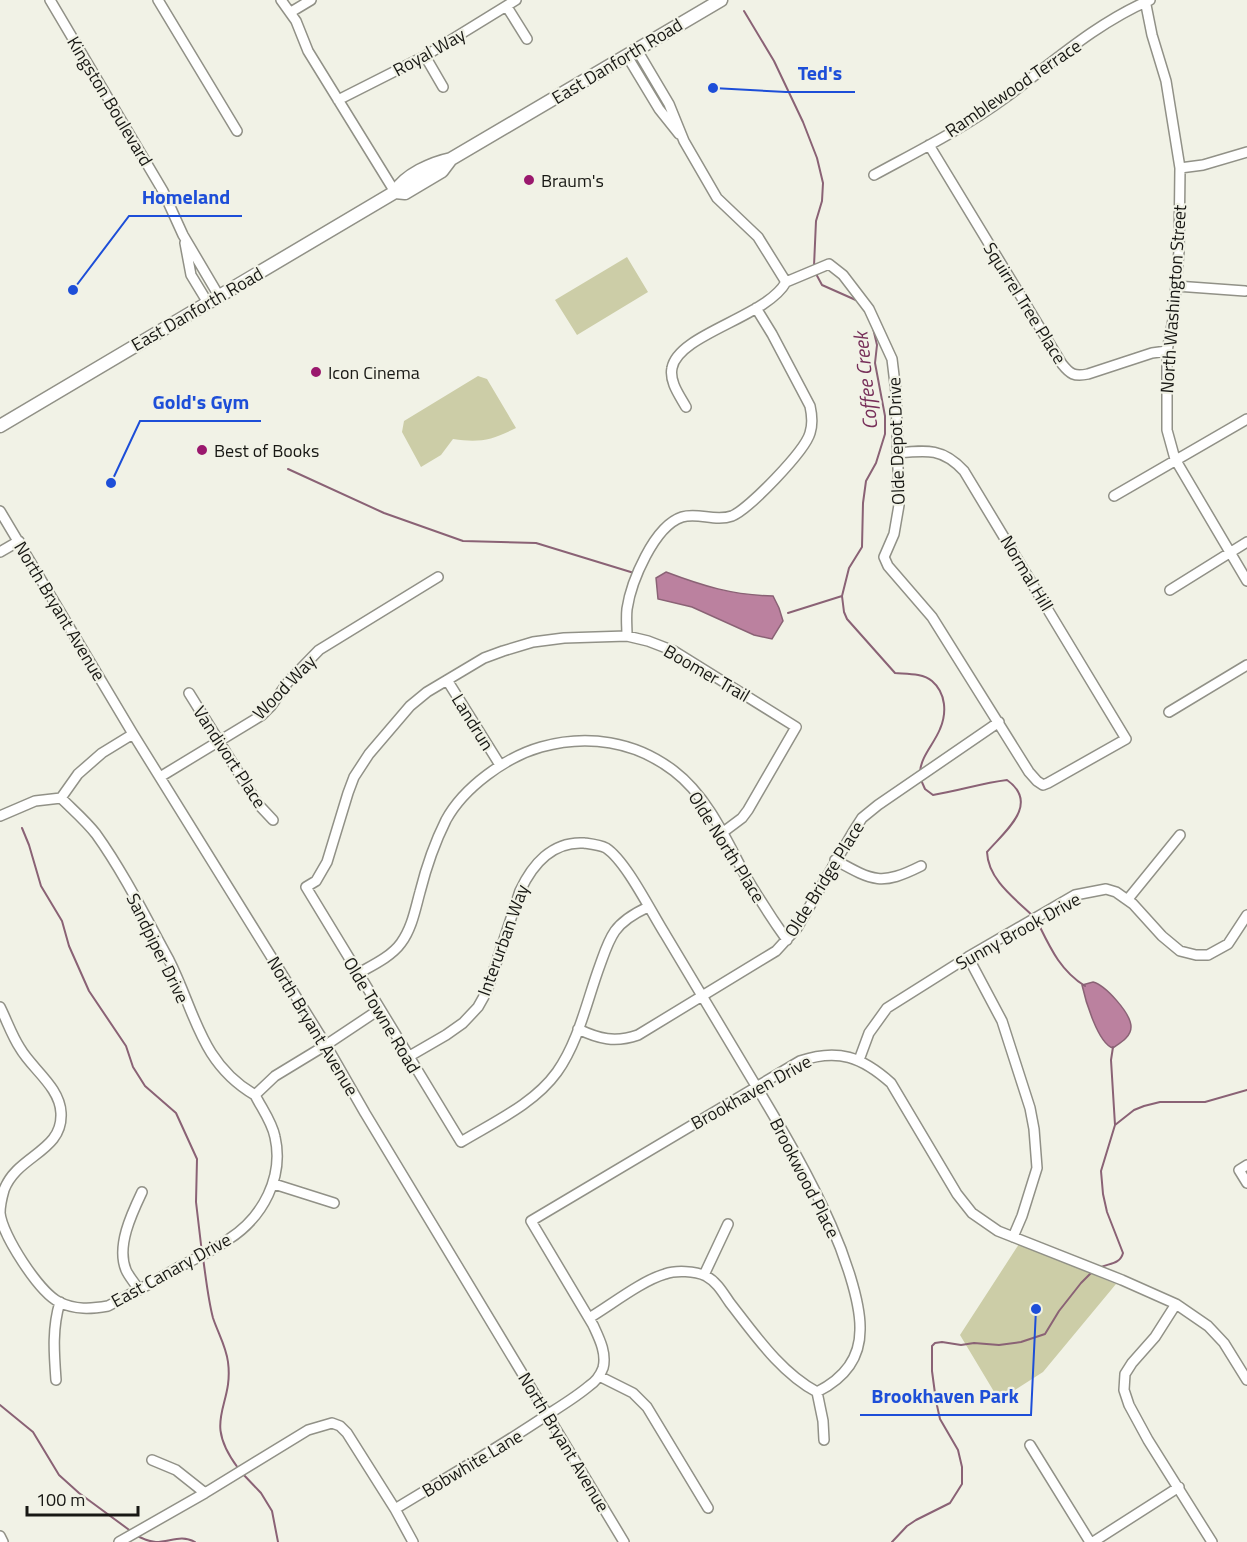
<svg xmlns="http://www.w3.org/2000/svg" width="1247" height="1542" font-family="'Titillium Web',sans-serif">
  <rect width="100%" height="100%" fill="#f1f2e6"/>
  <path fill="#cccda7" d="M627,257L648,292L577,335L555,300Z
    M478,376L487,379L516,428C492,440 480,443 453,439L441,455L421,467L402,432L404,421Z
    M1019,1244L1116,1284L1043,1372L999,1400L960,1335Z"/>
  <path fill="#bb819f" stroke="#8a6275" stroke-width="1.5" d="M666,572C703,586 732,595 773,596L779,608L783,621L772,639L754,635L692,607L658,599L656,578Z
    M1093,982C1105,985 1131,1013 1131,1027C1131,1037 1120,1043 1113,1048C1098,1044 1085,999 1082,985Z"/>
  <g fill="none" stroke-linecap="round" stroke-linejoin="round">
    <path stroke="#8a6275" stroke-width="2" d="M744,11L774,61L803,122L817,158L823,183L822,201L816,221L814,266
      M815,272L822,285L858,301
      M873,328L877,345L875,363L885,416V434L876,463L866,481L863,503L862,547L849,568L842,596L844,612L847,619L895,673C906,674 923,673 932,681C946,693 947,713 940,729C934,744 921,756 920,772
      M288,469L384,513L463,541L536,543L634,573
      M788,613L842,596
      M921,780L925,789L933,795C958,791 982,783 1007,780C1041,804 1004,832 987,852C988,879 1014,898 1032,915
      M22,828L29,845L41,886L62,921L69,946L89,991L126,1046L133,1067L145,1086L176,1113L197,1159L196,1202L202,1253
      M1036,919C1049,945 1059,970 1085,986
      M1115,1125L1134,1110L1144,1106L1160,1102H1205L1247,1090
      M203,1258C206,1278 208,1299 213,1318C218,1333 226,1346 228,1362C234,1408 201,1418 238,1468
      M1099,1268C1108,1263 1120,1265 1123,1253L1107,1212L1103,1194L1101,1171L1115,1125L1111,1060L1113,1047
      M0,1405L33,1432L59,1475L79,1493L132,1532
      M241,1472L261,1493L272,1511L278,1542
      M137,1536C142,1538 149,1542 156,1542C170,1542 181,1534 195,1542
      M892,1542L907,1526L916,1520L950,1503L962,1484V1467L958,1450L940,1419L936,1401L932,1371V1346L935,1343L942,1342L961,1345L974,1343L999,1345L1021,1342L1045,1334L1059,1311L1081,1283L1092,1272"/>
    <defs>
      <path id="minor" d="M50,0L163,191L183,235L219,296
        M158,0L237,131
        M281,0L296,21L308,51L395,192
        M1145,0L1152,35L1166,81L1180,168L1179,251L1173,320L1167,351V430L1175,459L1247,581
        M507,7L527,39
        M291,12L311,0
        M637,50L669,104L684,141L717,198L758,237L786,282
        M425,56L443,87
        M627,56L659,109L679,134
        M338,100L425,56L516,0
        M929,145L1062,364C1070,374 1074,377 1088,374L1152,353L1167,351
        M1180,168L1203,165L1247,152
        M874,175C918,151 964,128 1005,98C1051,64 1096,23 1150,0
        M185,243L191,275L208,303
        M786,282L829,264L843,275L869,309L892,359L896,392L899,505L894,534L884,557L888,566L932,617L1029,772L1037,781L1043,785L1048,783L1126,739L964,471C943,448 927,450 898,453
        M1176,286L1245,291
        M686,407C680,396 669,382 672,368C678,334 767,317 786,282
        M1114,496L1247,419
        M0,511L133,734L326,1045L365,1113L624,1542
        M0,552L19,541
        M1170,590L1247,542
        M627,636C627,627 626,618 627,609C631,582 654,526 682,517C698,512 715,522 732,516C749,509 805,451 810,433C813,424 812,415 810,406L772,334L756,308
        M447,680L500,765
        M189,693L258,804L273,820
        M1169,712L1247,665
        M160,777L262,715L271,706L288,682L319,650L438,577
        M61,798C73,810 86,821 96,834C124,873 146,918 169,960C195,1011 200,1063 255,1095
        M0,816L35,801L61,798L78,774L102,753L133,734
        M835,860C873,881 881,886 921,866
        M1128,899L1180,835
        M648,907C635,913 623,920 615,931C608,941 604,954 600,965C587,1000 579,1041 557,1072C534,1104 494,1122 461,1142L306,887L316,881L327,862L348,793L354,777L369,754L410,706L427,692L484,658L503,651L533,642L564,638L627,636L648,641L674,651L796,727L748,810L742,818L722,833
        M968,957L1002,1021L1030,1108L1034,1129L1037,1168L1022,1216L1013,1237
        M357,974C371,966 391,957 401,943C412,928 415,910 420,892C426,868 435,842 446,820C464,787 506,757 541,747C587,734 635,741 674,771C707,796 726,839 745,875C758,897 772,919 787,940
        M0,1007C7,1021 12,1036 20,1048C32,1069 60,1087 61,1113C63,1152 17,1155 4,1190C2,1197 0,1206 0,1213C2,1235 39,1292 59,1302C75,1310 91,1309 108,1306C133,1293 157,1280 181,1266C197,1258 214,1250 229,1239C263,1217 284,1177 275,1137C272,1122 262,1109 255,1095
        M578,1029C599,1039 615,1043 638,1035L776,951L797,928L853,832L862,818L878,805L999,722
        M408,1057L446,1035L463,1023L478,1007L487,991L520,891C532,865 552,841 584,843C591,844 600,845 606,848C626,861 651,912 665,934C695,984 725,1035 756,1086C783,1131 810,1177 831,1225C843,1252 861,1301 860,1330C860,1360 843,1379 817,1392
        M859,1060L869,1033L887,1008L968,957L1075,895L1106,889L1116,892L1133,904L1162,936L1180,951L1196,955H1208L1228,944L1247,915
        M255,1095L275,1076L326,1045L380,1009
        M1247,1165L1239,1170L1247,1183
        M274,1184L334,1203
        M704,1275L728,1224
        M139,1290C135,1283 129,1277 126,1270C116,1246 132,1213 142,1192
        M1176,1304L1155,1337L1132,1363L1125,1374L1124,1390L1129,1405L1148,1440L1212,1542
        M589,1318C611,1305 641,1281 665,1274C676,1270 695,1271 706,1276C717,1282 723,1293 730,1303C755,1335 781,1373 817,1392
        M599,1376L633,1393L647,1407L708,1508
        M56,1380C54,1353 52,1328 60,1302
        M817,1392L823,1421L824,1440
        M1030,1445L1090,1542
        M152,1460L176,1470L205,1493
        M395,1509C446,1478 498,1448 547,1415C561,1406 576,1397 589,1386C595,1382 600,1376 603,1368C607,1353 599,1338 593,1325L531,1221L800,1061C838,1048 862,1057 891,1083L957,1194L972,1213L998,1231L1122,1280L1176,1304L1208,1326L1224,1343L1247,1380
        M0,1536L3,1542
        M119,1542L205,1493L308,1430L332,1423L340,1426L347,1433L395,1509L413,1542
        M1093,1542L1179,1487"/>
      <path id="major" d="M395,192L405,193L442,171L451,159
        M0,426L395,192C405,175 432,163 451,159L721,0"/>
    </defs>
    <use href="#minor" stroke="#919187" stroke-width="12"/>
    <use href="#major" stroke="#919187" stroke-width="15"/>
    <use href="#minor" stroke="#fff" stroke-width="9"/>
    <use href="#major" stroke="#fff" stroke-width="12"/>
  </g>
  <g fill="#9a186d" stroke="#f1f2e6" stroke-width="2">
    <circle cx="529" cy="180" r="6"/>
    <circle cx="316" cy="372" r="6"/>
    <circle cx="202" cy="450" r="6"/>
  </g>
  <g text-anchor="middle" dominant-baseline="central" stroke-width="4.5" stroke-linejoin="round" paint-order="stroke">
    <g font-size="18" fill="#181814" stroke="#f1f2e6">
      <text transform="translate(429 52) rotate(-29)">Royal Way</text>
      <text transform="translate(617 61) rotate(-31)">East Danforth Road</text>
      <text transform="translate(1013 88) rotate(-34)">Ramblewood Terrace</text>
      <text transform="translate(110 101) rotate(59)">Kingston Boulevard</text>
      <text transform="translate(1173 299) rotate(-86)">North Washington Street</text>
      <text transform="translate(1025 303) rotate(58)">Squirrel Tree Place</text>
      <text transform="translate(197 309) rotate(-30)">East Danforth Road</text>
      <text transform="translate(896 441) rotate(-92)">Olde Depot Drive</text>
      <text transform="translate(1027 573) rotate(59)">Normal Hill</text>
      <text transform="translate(60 611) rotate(59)">North Bryant Avenue</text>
      <text transform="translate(707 673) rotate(30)">Boomer Trail</text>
      <text transform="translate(284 687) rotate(-46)">Wood Way</text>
      <text transform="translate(473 722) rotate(58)">Landrun</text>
      <text transform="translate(230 757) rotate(57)">Vandivort Place</text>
      <text transform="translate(727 847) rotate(58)">Olde North Place</text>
      <text transform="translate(824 879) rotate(-58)">Olde Bridge Place</text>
      <text transform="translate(1018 931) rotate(-29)">Sunny Brook Drive</text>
      <text transform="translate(503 940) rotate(-70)">Interurban Way</text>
      <text transform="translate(158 948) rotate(64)">Sandpiper Drive</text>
      <text transform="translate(382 1015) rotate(59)">Olde Towne Road</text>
      <text transform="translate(313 1026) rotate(59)">North Bryant Avenue</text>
      <text transform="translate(751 1092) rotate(-29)">Brookhaven Drive</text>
      <text transform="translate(805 1178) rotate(63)">Brookwood Place</text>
      <text transform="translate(171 1270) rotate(-29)">East Canary Drive</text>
      <text transform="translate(564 1442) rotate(59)">North Bryant Avenue</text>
      <text transform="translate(472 1463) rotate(-31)">Bobwhite Lane</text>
    </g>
    <g font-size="18" fill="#181814" stroke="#f1f2e6" text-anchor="start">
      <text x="541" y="180">Braum's</text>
      <text x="328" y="372">Icon Cinema</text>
      <text x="214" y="450">Best of Books</text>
    </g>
    <g font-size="20" font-style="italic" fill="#772f59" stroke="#f1f2e6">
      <text transform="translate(865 381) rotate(-96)">Coffee Creek</text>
    </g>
  </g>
  <path fill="none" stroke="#1d4ed8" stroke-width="2" d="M713 88L786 92H855M73 290L129 216H242M111 483L140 421H261M1036 1309L1031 1415H860"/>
  <g fill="#1d4ed8" stroke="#f1f2e6" stroke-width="2">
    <circle cx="713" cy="88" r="6"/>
    <circle cx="73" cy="290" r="6"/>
    <circle cx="111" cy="483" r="6"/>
    <circle cx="1036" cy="1309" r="6"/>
  </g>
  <g font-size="20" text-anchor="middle" font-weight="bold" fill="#1d4ed8" stroke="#f1f2e6" stroke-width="4.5" stroke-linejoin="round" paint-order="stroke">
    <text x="820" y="80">Ted's</text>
    <text x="186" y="204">Homeland</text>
    <text x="201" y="409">Gold's Gym</text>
    <text x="945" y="1403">Brookhaven Park</text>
  </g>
  <path d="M27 1506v9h111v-9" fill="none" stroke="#181814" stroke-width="3"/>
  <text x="36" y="1506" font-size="18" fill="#181814" stroke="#f1f2e6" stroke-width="4.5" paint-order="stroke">100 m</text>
</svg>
